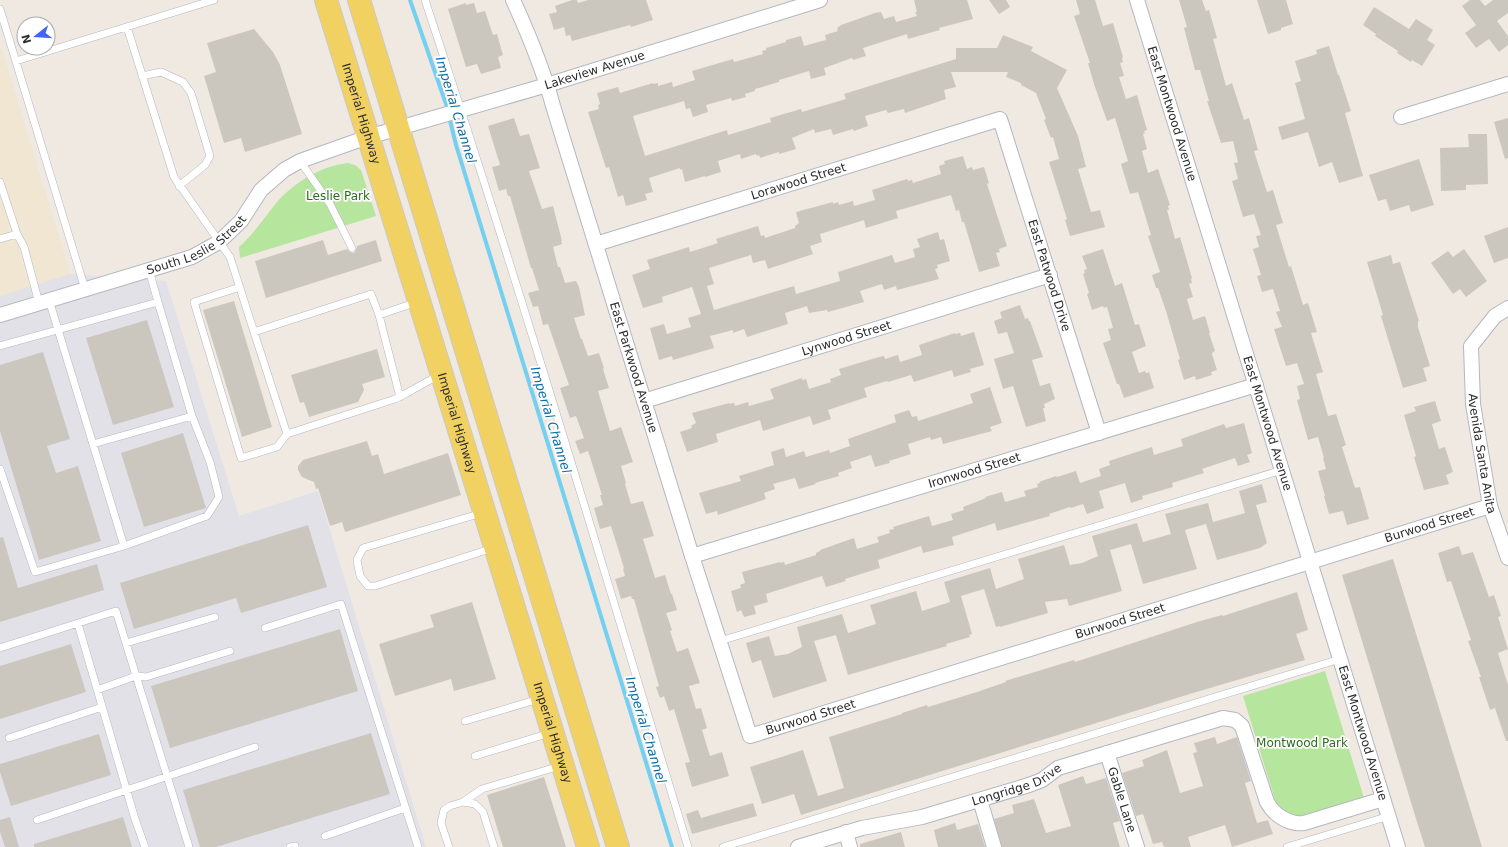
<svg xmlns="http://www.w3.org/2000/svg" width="1508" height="847" font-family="'DejaVu Sans',sans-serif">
  <rect width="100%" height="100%" fill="#efe9e1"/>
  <path fill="#e3e1e8" d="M0,48H1L70,274L166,281L239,516L318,491L426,847H0Z"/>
  <path fill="#f0e6d1" d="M0,48H1L70,274L0,296Z"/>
  <path fill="#b6e59e" d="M348,163L355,165L361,170L376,216L240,258L239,247C254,234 264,218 277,202C295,182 321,166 348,163Z
    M1325,671L1364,798L1301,817C1289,815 1281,810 1275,800L1243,696Z"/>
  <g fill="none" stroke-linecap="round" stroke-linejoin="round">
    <path stroke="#75cff0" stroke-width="4" d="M410,0L446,104L456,145L672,847"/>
  </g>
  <path fill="#cbc7bf" d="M572,0H577L578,3L588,0H646L653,20L631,27L630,25L572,41L570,35L566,36L564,27L554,30L549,14L557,12L555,6Z
    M914,0H967L973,19L939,28L940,30L908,39L907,34L863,48L866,56L853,60L852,58L824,68L826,75L811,79L809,71L779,80V82L755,89V91L745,94L746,97L732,101L731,98L706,105L708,112L693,117L690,108L686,109L684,101L633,116L645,156L727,130L728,135L771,122L770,118L801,109L802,112L846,99L844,94L956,59V48H997L1003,35L1033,47L1031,51L1067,70L1057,88L1078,136L1086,167L1078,169L1091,212L1100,210L1105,227L1070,236L1065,220L1067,219L1049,162L1059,159L1053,137L1051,138L1044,120L1046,119L1036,93L1021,85V83L1006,77L1008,72H951L956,87L944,90L946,99L905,113L904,109L888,113L886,110L865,116L868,126L854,131L853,129L833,135L831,129L815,133L814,129L792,138L796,149L779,154V152L760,158L759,155L757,156L756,154L741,159L740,154L718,161L721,172L705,177V176L685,182L682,169L680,170V168L649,178L653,192L645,194L647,200L626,206L623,195L618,197L609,167L606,168L588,112L599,109L598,105L600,104L597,93L618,87L620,93L653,83V84L658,83V86L672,82L673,87L695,80L692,71L733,59L734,62L763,54L762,51L766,50V48L786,42V40L801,36L804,46L826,40L825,35L838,31L837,28L841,25L875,13L881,12L884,19L894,16L896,22L917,16L915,12H917Z
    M989,0H1006L1010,7L999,14Z
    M1076,0H1095L1103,26L1113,23L1123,57L1122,58L1123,62L1120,63L1124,76L1119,77L1126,99L1137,95L1147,130L1144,131L1145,133L1143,134L1147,149L1142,151L1148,173L1158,169L1170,205L1168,206L1169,210H1167L1175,239L1180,237L1192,278L1191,279L1192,283L1189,284L1193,297L1187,299L1193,320L1205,316L1210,333H1209L1215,351L1213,352L1212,354L1217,370L1211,372L1212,375L1196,380L1195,376L1184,380L1178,360L1180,359L1166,311L1158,288H1156L1152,275L1160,272L1148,236L1151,235L1138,192L1130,194L1121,164L1128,161L1115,118L1107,121L1094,84L1088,63H1090L1074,16L1080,14Z
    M1179,0H1202L1206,11L1209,10L1217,38L1213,39L1226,86L1232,83L1244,120L1249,118L1258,150L1254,151L1267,192L1273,190L1283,223L1276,225L1289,267L1291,266L1303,305L1308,303L1317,332L1311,333L1323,372L1316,374L1328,416L1336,414L1346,445L1342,447L1355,488L1360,487L1369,519L1347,525L1343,511L1329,514L1324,496H1325L1318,471L1326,469L1323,458H1324L1318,437L1308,440L1297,400L1300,399L1297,386L1304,384L1297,363L1286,366L1274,329L1282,327L1276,312L1280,311L1273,289L1262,292L1257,276L1261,275L1253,249L1259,247L1256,236L1261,235L1254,214L1243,217L1232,181L1238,179L1234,163L1238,162L1233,141L1221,143L1207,101H1209L1200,70H1195L1184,28L1187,27Z
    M1257,0H1286L1293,24L1281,28V30L1268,34Z
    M1470,0H1480L1485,6L1493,0H1508V13L1497,21L1508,36V45L1499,52L1489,39L1476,48L1465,33L1476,25L1462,6Z
    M466,3V5L474,3L477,13L485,11L493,35L497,34L503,55L498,57L501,68L481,74L477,64L466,67L448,9Z
    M1374,7L1409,29L1416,19L1433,30L1427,40L1435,45L1422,66L1412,60L1411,62L1397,53L1398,51L1375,36L1376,34L1363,25Z
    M254,29L273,52L280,65L302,134L245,152L241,138L224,143L204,76L216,72L207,43Z
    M1329,46L1338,75H1339L1351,111L1345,113L1363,176L1339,183L1332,162L1319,167L1308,132L1282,140L1278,127L1305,119L1295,83L1301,81L1295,61L1317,54L1316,50Z
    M514,118L520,136L529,134L540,168L529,171L542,209L553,206L562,241H561L562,244L553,247L558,267H560L565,283L576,281L579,287L585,315L574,318L581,339H582L588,356L599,353L604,368L603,369L609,388L598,391L610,431L621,427L633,462L621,466L626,483L625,484L631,504L643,501L649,520L654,536L643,539L655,578L665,575L671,594H672L677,610L666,613L672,630L670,631L677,652L688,648L700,683L689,686L696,709L701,708L707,728L702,730L710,756L722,752L729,776L692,787L685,763L690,762L674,709L669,711L664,696L660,698L656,687L659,686L634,599H632L631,596L621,599L615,579L625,576L623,569L624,568L611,526L600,529L594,508L603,505L600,495H602L588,451L580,454L575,441L584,438L576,416L570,418L560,388L569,385L548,324L543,325L538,306L533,307L528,293L539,290L532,268H531L510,196H508L506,189L499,191L492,167L500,165L488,126Z
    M1508,118V158L1505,159L1494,122Z
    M1468,134H1487L1488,184L1466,185V190L1441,191L1440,148L1469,147Z
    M963,156L967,169L972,167L973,170L984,167L989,183L987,184L1007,246L999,249L1000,252L996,253L1000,266L979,272L964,222H962L959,210L956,211L951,195L896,211L898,218L866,228L864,220L820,234L822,242L810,246L813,254L768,269L765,260L753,263L751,255L709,268L714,284L707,286L714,310L794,286L796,294L840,281L838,272L892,255L895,263L915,257L913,249L920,247L917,239L938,232L940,240L944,239L950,261L937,265L938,268L935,269L939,279L897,290L896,286L884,290L882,284L860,291L864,302L828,312L827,310L809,313L807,306L785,313L788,324L747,337L744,329L733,333V330L710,336L714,348L673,360L672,356L659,360L650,328L664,324L667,334L691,327L688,318L701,314L692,287L662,297L663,302L643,308L632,275L650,269L647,260L689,247L690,252L718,243L716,239L758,226L761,236L764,235L765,238L795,228V226L799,223L796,212L833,202V204L838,202L839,205L853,201L854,206L875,200L872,190L907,179L908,181L912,180L913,183L941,174L939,166L945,164L944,161Z
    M1419,159L1434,205L1411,212L1409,205L1390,211L1386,199L1378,201L1369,175Z
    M1508,227V258L1494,263L1484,236Z
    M323,240L328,255L347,249L350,252L354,253L356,250L357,246L376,240L382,261L266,298L255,261Z
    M1103,249L1115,286L1122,283L1135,325L1139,324L1146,346L1132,352L1139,373L1145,371L1146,373L1149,372L1154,388L1124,398L1119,384H1117L1103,343L1111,340L1108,329L1113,328L1107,307L1104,308L1103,306L1092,310L1087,294L1089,293L1083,274L1085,273L1084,270L1087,269L1082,256Z
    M1464,249L1487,281L1466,297L1460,289L1453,294L1431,263L1448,251L1453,257Z
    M1391,255L1393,264L1400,262L1419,321H1418V327L1430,366L1423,368L1427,381L1403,388L1381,316L1383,315L1367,262Z
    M234,301L272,427L242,437L203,310Z
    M1020,305L1025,319L1028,318L1029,321H1030L1043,357L1032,360L1040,386L1050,383L1055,399L1044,404L1045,408H1043L1046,421L1026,427L1013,386L1003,389L994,359L1014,353L1007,332L998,334L994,321L1002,318L1000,312Z
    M147,320L174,407L113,425L86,338Z
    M974,332L984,365L970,369L971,372L954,377L952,370L914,382L911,375L888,382L887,381L864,388L867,397L828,410L831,419L813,425L810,416L763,431L760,420L716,434L718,442L687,452L680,432L692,428L691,426L696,423L692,413L729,403V404L734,403L735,406L748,402L749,406L774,399L770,389L802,378V380L806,379L809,389L831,382L830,379L841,375L839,369L879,357L884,356L885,359L898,355L900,362L922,355L919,345L955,333V334L960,333L961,336Z
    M377,349L385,377L362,384L364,390L358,402L309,417L304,402L300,403L291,375Z
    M43,352L70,439L47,446L56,473L78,466L101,541L39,560L0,431V365Z
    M990,387L1002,423L990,427L992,431L943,444L941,437L931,440L930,437L908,444L911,454L889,461L890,463L875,467L871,455L850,462L852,468L838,473L839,476L815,483L816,484L799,489L795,478L773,484L775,489L764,493L766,499L718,515L717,511L706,514L699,493L741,481L739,476L774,465L771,452L784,448L786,457L804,451L806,457L829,450L830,453L850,446L848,439L896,422L894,415L909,410L912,417L917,416L918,421L973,403L970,394Z
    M1435,401L1441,421L1432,424L1439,449L1445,447L1453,472L1446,475L1449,484L1424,490L1414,457L1416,456L1404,415L1416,411L1414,407Z
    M1244,423L1252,453L1247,455L1250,462L1238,466L1235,458L1202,469L1204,473L1172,483L1173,487L1142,496L1143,499L1131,503L1125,483L1099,491L1104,508L1087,514L1083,504L1071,508L1070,507L1049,514L1050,516L997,531L995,523L952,537L954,545L923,553L921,546L878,560L880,568L845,579L846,581L826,587L822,576L766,594L768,602L754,606L756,614L744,617L741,610L737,612L731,591L741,588L740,585L745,583L742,572L780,562V563L784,562L785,565L816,555V553L820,551V550L854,538L857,549L879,542L877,537L890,533L889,530L894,529L893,527L929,516L932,526L953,520L951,514L964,510L963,507L986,498L985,497L1002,492L1005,502L1026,496L1024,491L1038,487L1037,484L1040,483L1039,482L1056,476L1057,477L1076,471L1080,483L1101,476L1099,469L1110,465L1109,461L1152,447L1154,455L1183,446L1181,439L1224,424L1226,428Z
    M183,433L206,508L144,527L121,453Z
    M367,441L372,456L378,454L384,474L448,453L461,495L345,532L342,522L330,526L318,488L316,489L314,482L302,477L298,470V466L303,460Z
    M1262,484L1267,502L1256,505L1267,543L1260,548L1217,560L1206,524L1245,513L1239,491Z
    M1208,503L1213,522L1185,530L1197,569L1143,584L1131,544L1110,550L1122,591L1069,606L1067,599L1045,602L1048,613L1000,627V626L996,627L984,589L961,596L972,634L969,635L970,637L946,644L947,646L848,675L836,635L814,641L827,681L773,698L761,660L752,663L746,643L769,636L775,656L788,654L802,647L797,627L842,614L848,633L876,624L870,605L916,591L922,611L950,602L944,582L990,568L996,589L1024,579L1018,559L1064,545L1070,565L1082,563L1098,556L1092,536L1137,523L1143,542L1171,534L1165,514Z
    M308,525L327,587L241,613L236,598L134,629L120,583Z
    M3,537L18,588L97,564L104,590L0,622V538Z
    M1459,546L1462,555L1473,552L1489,597L1494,595L1501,616L1498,617L1508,649L1498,653L1508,685V741H1506L1495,708L1490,710L1479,677H1481L1468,641L1471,640L1451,581L1447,582L1438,553Z
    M1393,559L1443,721L1482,847H1425L1417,822L1342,575Z
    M1297,592L1308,630L1296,634L1305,660L1193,693L801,815L794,794L762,804L750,767L803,750L818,796L844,788L829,737L902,714V713L927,705L928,707L977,692L1006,682L1005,681L1074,660L1075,662L1197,622L1222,615L1223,616Z
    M472,602L496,679L454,691L451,679L395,696L379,644L434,627L430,615Z
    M340,629L358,691L170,748L151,686Z
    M71,644L86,692L0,719V666Z
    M371,733L390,794L216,847H200L183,790Z
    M99,734L111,775L11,806L0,772V764Z
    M1215,737L1217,744L1237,737L1251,781L1245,783L1257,823L1268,820L1273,834L1232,847L1225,825L1188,837L1191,847H1164L1162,842L1153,844L1143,814L1136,816L1122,773L1144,766L1142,760L1167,750L1180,793L1203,786L1193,753L1197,752L1194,743Z
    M1083,776L1086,784L1106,778L1120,821L1113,823L1120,847H1002L994,819L1014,813L1012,805L1034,799L1046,833L1071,826L1058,785Z
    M544,777L566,847H503L487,795Z
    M753,803L757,816L692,834L686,814L698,810L701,818Z
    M10,817L19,847H5L0,832V820Z
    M123,817L132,847H34V844Z
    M955,823L957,830L978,824L985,847H938L934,830Z
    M901,832L905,847H860V844Z"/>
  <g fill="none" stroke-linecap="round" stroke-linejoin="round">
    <defs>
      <path id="lane" d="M425,0C518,281 602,564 688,847
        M0,9L85,289
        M127,27L174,177L230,257L254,332L371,294L379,315L417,302
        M16,61L214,0
        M142,76L161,72L183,82L191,93L210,156L205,165L179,186
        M300,161L330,204L352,248
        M0,182L17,234L24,247L39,303
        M0,239L17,234
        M149,270L158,302
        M240,287L194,302L241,458L277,447L287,434
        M49,300L124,546
        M379,315L400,397
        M254,332L287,434L395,399L405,394L439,375
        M0,346L158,302L192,416L93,444
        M0,469L35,572L124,546L207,516L219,497L210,462L192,416
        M482,513L363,548L357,560L360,576L368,586H375L493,548
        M78,624L135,819L145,847
        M265,628L341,604L418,847
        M720,641L1282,470
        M126,643L215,617
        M0,648L116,611L189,847
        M97,690L136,676L146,677L230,651
        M465,721L539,699
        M9,738L102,707
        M475,756L550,733
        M463,802L475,804L483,812L494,847
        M37,820L255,747
        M325,836L405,808
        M290,847L295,846
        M449,847L441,823L444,810L450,806L463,802L482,789L560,766
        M723,847L1340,659
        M1287,847L1389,816"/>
      <g id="street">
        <path id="s1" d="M513,0C529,35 543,68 553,106L692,556L750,736L1490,506"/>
        <path id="s2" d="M1137,0L1398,847"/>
        <path d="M1401,117L1508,84"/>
        <path id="s3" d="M596,244L1000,119L1099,433"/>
        <path id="s4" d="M1508,308L1495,316L1471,346L1473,404L1490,506L1508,558"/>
        <path id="s5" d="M0,315L192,257L219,242L241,221L261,190L284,170L300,161L368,137L547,85L820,0"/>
        <path id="s6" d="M644,401L1050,275"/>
        <path id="s7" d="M692,556L1256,385"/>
        <path id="s8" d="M1107,753L1137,847"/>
        <path d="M980,800L994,847"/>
        <path d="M846,832L850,847"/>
        <path id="s9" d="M798,847L862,828L922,817L1029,785L1042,780L1058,768L1068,765L1223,718L1235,720L1242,726L1267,802C1274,815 1289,825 1304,823L1383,799"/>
      </g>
      <g id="primary">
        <path id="s10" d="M326,0L588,847"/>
        <path d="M359,0L618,847"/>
      </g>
    </defs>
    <use href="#lane" stroke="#b4b7c1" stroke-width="8"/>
    <use href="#street" stroke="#b4b7c1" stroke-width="16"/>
    <use href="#primary" stroke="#c9c9c9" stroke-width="24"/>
    <use href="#lane" stroke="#fff" stroke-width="7"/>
    <use href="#street" stroke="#fff" stroke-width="14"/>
    <use href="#primary" stroke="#f2d163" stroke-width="22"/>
  </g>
  <g text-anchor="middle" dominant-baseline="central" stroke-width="3.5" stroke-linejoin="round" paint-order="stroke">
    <g font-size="12" fill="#2e2e2e" stroke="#fff">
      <text stroke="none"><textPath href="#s5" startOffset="656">Lakeview Avenue</textPath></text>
      <text stroke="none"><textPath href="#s10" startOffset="119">Imperial Highway</textPath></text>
      <text stroke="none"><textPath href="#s2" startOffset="119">East Montwood Avenue</textPath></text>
      <text stroke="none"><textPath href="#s3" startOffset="212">Lorawood Street</textPath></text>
      <text stroke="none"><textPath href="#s5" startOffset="210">South Leslie Street</textPath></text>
      <text stroke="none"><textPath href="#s3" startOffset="587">East Patwood Drive</textPath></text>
      <text stroke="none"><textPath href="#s6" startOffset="212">Lynwood Street</textPath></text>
      <text stroke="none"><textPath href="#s1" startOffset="387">East Parkwood Avenue</textPath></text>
      <text stroke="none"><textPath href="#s10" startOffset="443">Imperial Highway</textPath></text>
      <text stroke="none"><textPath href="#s2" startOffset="443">East Montwood Avenue</textPath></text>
      <text stroke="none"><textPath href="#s4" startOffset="162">Avenida Santa Anita</textPath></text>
      <text stroke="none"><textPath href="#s7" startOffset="295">Ironwood Street</textPath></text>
      <text stroke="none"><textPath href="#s1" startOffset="1485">Burwood Street</textPath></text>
      <text stroke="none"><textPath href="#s1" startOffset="1161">Burwood Street</textPath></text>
      <text stroke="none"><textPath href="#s1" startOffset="837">Burwood Street</textPath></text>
      <text stroke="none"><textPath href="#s10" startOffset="767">Imperial Highway</textPath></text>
      <text stroke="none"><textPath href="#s2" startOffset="767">East Montwood Avenue</textPath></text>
      <text stroke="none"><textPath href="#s9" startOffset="228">Longridge Drive</textPath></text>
      <text stroke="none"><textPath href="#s8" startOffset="49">Gable Lane</textPath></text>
    </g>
    <g font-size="12" fill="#2c6e1b" stroke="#fff">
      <text x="338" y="196">Leslie Park</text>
      <text x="1302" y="743">Montwood Park</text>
    </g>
    <g font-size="13" font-style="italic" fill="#0d6fa3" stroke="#fff">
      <text transform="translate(456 110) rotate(73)">Imperial Channel</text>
      <text transform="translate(551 420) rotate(73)">Imperial Channel</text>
      <text transform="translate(646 730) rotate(73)">Imperial Channel</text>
    </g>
  </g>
  <g transform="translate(36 36) rotate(253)"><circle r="19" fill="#ffffff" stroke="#ababab"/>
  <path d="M0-3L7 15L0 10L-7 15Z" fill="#4264fb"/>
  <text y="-6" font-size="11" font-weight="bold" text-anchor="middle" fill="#2e2e2e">N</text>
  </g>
</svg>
